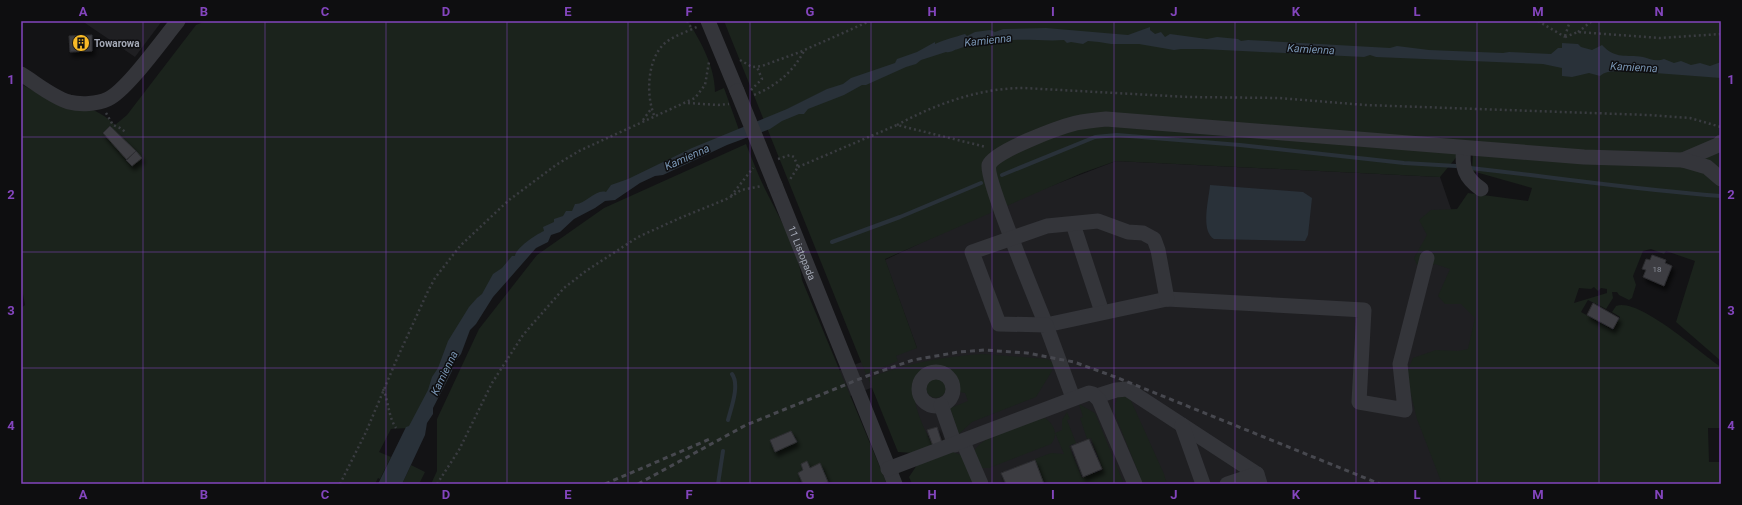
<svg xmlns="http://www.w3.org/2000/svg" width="1742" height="505" font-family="Roboto,sans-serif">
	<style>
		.built { fill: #1f1f22 }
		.green { fill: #1b231c; fill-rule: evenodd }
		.water { fill: #293139 }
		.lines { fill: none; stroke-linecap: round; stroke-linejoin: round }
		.stream { stroke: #293139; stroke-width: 4 }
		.building { fill: #3d3e42; stroke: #2d2d31; filter: url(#shadow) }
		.path { stroke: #3a3c41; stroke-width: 2.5; stroke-dasharray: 2 3; stroke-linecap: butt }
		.minor { stroke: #34353a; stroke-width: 15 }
		.rail { stroke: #47484f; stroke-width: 3; stroke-dasharray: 5 4; stroke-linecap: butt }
		.minor-bridge { stroke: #34353a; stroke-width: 15 }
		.grid { fill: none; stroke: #8345bd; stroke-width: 1; stroke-opacity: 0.55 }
		.labels { text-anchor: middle; stroke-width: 3; stroke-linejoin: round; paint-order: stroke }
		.number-label { font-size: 8px; fill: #8a8e99 }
		.poi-label { font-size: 10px; font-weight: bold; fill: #a4a9b6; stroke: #0e0e10; text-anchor: start }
		.street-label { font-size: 10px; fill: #a4a9b6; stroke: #0e0e10 }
		.water-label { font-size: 11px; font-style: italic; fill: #7995b3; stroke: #0e0e10 }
		.neatline { fill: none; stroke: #8345bd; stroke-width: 1.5 }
		.grid-label { font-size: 13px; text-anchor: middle; font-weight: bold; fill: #8345bd }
	</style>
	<defs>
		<filter id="shadow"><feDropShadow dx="2.5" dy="4.5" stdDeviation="2" flood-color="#0009"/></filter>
	</defs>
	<rect width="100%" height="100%" fill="#131315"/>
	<path class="built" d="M82 21H162L135 57Z
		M1116 161 1440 177 1499 349 1451 484H946L902 376 837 401 573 484 826 375 892 351 917 348 885 260 994 208Z"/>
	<path class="green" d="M206 21H688C701 42 715 67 715 92L724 88 739 130 549 228 461 324 416 422 408 428 391 429 379 452 391 457 380 479 378 478 375 484H21V308L25 305 21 283V84C51 103 90 99 115 125L127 115 196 25Z
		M724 21H1721V361L1676 322 1695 261 1666 251 1664 254 1651 249 1643 251 1633 276 1636 285 1632 298 1629 300 1619 295 1617 292H1612L1613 298 1606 309 1588 300 1581 312 1613 330 1620 317 1612 312 1616 306C1639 297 1701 354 1721 367V428H1708L1709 462H1721V484H1442L1417 419 1406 374 1413 358 1436 350 1458 351 1468 349 1475 318 1461 304H1445L1438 296 1450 269 1435 264 1426 268 1417 265 1414 258 1427 235 1419 220 1431 210 1457 209 1468 193 1528 201 1532 188 1472 171 1473 152 1464 148 1440 177 1116 161 1082 173 885 259 917 348 896 356 898 361 866 374ZM1594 287 1598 291 1601 288 1607 289V293L1574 303 1579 288 1591 289Z
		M746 144C752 158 757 173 764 187 778 216 798 247 802 280L887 484H431L437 471V419L479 329 537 255 604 208Z
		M984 354 1047 359 1054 363 1052 371 1036 397 972 422 959 434 950 408 968 401 965 393 959 392 957 384 949 370C940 367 932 366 925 371 901 387 924 428 933 446L913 453 898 452 868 378C906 364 943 356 984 354Z
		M926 388a10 10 0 1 1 20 0a10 10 0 1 1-20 0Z
		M1128 394 1164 474 1167 484H1143L1114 412V406L1118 397Z
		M1079 404 1095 413 1124 484H1044L1035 459 1051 453 1064 454 1055 433 1062 430V420L1067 412 1070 419 1067 420 1076 443 1069 446 1082 478 1103 470 1091 438 1087 439 1080 418 1083 417Z
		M1045 418C1054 424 1059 435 1051 444L989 468H981L974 452C979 437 1023 425 1038 419Z
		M953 452 966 457 978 484H912L909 477 917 465Z
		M411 465 425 472 419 484H402Z"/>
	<path class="water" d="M1150 27V30L1155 34 1161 32 1165 37 1170 34 1207 39 1217 37 1238 39 1241 41 1248 40 1390 48 1397 46 1429 50 1503 53 1509 52 1551 54 1558 48H1562V43L1578 44 1581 47 1592 50 1602 45C1616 60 1626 54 1643 57 1650 59 1657 62 1664 59L1674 63 1681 61 1691 65 1700 63 1710 66 1721 62V78L1629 71C1620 72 1607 69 1600 76L1589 73 1572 77 1562 76V68L1543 64 1376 57 1370 55 1364 57 1202 49H1181L1174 50 1139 44H1111L1099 42 1088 41 1083 44 1071 42 1067 43 1064 40C1040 42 1014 36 990 44L986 42C976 46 967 45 958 49 953 50 951 53 946 52L921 60 916 64 906 67 866 85H862L844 95 808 109 804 114H799L782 121 770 129 727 145 663 175 655 176 640 183 615 200 605 201 595 208 574 219 560 232 551 235 548 242 536 248 493 297 476 324 470 330 461 354 453 364 452 371 433 408V414L427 423 425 435 402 484H378L406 427 409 426 428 390 432 377 438 368 448 341 469 307 477 298 482 294 493 274 502 268 512 256H515C516 248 535 235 544 231L543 227 554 222V219L563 216 566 211H572L575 204C585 205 595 189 606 192L611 185 628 179 692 148 787 109 827 89 843 84 851 78 895 63 897 59 917 52 935 42V44C946 39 955 37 965 34L967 36 975 32 990 30 995 32 1003 29 1046 28 1128 35Z
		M1210 185 1303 192 1312 198 1308 235 1305 241 1214 239C1200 231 1209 199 1210 185Z"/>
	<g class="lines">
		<path class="stream" d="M1470 168C1554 177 1637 190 1721 196
			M1002 175 1095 137 1117 135 1240 145 1404 163 1456 166
			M832 242 900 217 981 183
			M728 420C731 408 740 385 732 374
			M718 484 723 451"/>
	</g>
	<path class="building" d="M92 35V51L70 52 69 36Z
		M110 126 136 151 127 160 103 133Z
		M136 151 142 158 132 166 126 160Z
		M1652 255 1666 260 1665 263 1672 266 1664 286 1643 277 1646 270 1642 269 1646 259 1650 260Z
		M1593 303 1619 318 1613 329 1587 315Z
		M937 427 942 443 933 446 927 430Z
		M791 431 797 442 775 452 770 440Z
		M1089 439 1102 469 1083 477 1071 446Z
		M1035 460 1044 484H1006L1001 473Z
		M807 461 810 468 820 463 828 482 821 484H803L798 473 803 470 801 464Z"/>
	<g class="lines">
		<path class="path" d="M687 21 692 29
			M1538 21 1565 37
			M1578 32 1592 21
			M1565 36 1570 21
			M1565 37 1578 32 1660 38 1721 34
			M740 60 752 67 762 66 800 52 870 21
			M751 90 762 79 757 67
			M754 95C776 86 793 72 804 51
			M688 103 718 105 729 104
			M106 113 113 125 120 128 127 133
			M654 115C646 95 647 60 664 44 673 36 686 32 697 27
			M643 120 651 109
			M897 125C936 104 979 88 1024 88L1188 97 1279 98 1365 105 1648 115 1690 118 1721 127
			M778 159 790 155 794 157 798 167 789 181
			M798 167 897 125 986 147
			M731 196 753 168
			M383 389C389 402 388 416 396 428
			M340 484 366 432 396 361 428 291 435 278 460 246 509 200 556 165 579 151 695 98 705 85 709 62
			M437 484 459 450 492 383 523 335 564 288 586 271 638 237 680 218 729 198 741 190 762 186"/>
		<g class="minor">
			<path d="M708 21 737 91"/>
			<path d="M21 74C36 83 52 97 69 102 81 105 97 104 108 99 127 90 163 39 178 21"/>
			<path d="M1464 148C1461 167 1465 178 1481 189"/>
			<path d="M1683 160 1718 145 1721 142"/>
			<path id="s1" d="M775 185 895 484"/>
			<path d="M1073 224 1102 312"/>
			<path d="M1427 258 1400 364 1405 410 1359 402 1364 310 1167 299 1046 325C1037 302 985 178 989 165 994 151 1060 127 1076 123 1086 121 1096 120 1106 119L1584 157 1683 160 1707 167 1721 179"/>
			<circle cx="936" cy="389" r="17"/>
			<path d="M1097 396 1116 390 1127 389 1257 474 1260 484"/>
			<path d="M1073 398 1046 325 999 324 972 252 1047 226 1098 221 1128 232 1143 233 1154 239 1158 250 1167 299"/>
			<path d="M941 405 955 445"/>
			<path d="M1182 425 1203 484"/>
			<path d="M963 442 981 484"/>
			<path d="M888 469 1089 393 1093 394 1099 400 1135 484"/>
			<path d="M1227 484 1257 474"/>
		</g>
		<path class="rail" d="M605 484 710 439
			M638 484 746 425 867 376 913 360 959 352 984 350 1027 353 1074 362 1118 378 1380 484"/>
		<path class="minor-bridge" d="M737 91 775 185"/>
	</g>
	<path class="grid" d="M143 21V484M265 21V484M386 21V484M507 21V484M628 21V484M750 21V484M871 21V484M992 21V484M1114 21V484M1235 21V484M1356 21V484M1477 21V484M1599 21V484M21 137H1721M21 252H1721M21 368H1721"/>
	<defs>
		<g id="building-disc" transform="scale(0.9)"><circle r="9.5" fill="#f9bb27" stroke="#0e0e10"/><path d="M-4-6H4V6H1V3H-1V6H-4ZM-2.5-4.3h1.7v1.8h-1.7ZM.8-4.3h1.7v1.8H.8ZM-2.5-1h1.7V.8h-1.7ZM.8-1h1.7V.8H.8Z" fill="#111"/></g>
	</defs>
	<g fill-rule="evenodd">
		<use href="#building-disc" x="81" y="43"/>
	</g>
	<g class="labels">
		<g class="number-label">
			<text x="1657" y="272">18</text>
		</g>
		<g class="poi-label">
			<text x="94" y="47">Towarowa</text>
		</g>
		<g class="street-label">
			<text dy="4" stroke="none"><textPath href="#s1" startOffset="73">11 Listopada</textPath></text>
		</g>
		<g class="water-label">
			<text transform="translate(988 40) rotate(-6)" y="4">Kamienna</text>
			<text transform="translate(1311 49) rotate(3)" y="4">Kamienna</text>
			<text transform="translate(1634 67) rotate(3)" y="4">Kamienna</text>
			<text transform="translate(687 157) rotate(-24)" y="4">Kamienna</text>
			<text transform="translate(444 373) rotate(-64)" y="4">Kamienna</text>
		</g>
	</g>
	<rect width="1742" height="505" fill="none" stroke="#0e0e10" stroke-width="44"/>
	<rect x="22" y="22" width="1698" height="461" class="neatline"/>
	<g class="grid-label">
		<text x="83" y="16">A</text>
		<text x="204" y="16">B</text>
		<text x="325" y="16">C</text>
		<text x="446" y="16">D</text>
		<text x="568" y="16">E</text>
		<text x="689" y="16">F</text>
		<text x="810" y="16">G</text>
		<text x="932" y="16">H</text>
		<text x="1053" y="16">I</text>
		<text x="1174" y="16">J</text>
		<text x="1296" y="16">K</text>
		<text x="1417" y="16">L</text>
		<text x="1538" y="16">M</text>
		<text x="1659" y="16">N</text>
		<text x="11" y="84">1</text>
		<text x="1731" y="84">1</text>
		<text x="11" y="199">2</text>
		<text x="1731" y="199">2</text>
		<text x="11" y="315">3</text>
		<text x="1731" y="315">3</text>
		<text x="11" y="430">4</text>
		<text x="1731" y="430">4</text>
		<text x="83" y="499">A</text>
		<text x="204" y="499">B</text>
		<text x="325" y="499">C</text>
		<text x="446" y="499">D</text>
		<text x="568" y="499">E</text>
		<text x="689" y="499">F</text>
		<text x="810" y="499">G</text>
		<text x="932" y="499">H</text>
		<text x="1053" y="499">I</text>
		<text x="1174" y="499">J</text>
		<text x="1296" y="499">K</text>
		<text x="1417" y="499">L</text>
		<text x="1538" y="499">M</text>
		<text x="1659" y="499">N</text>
	</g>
</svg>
